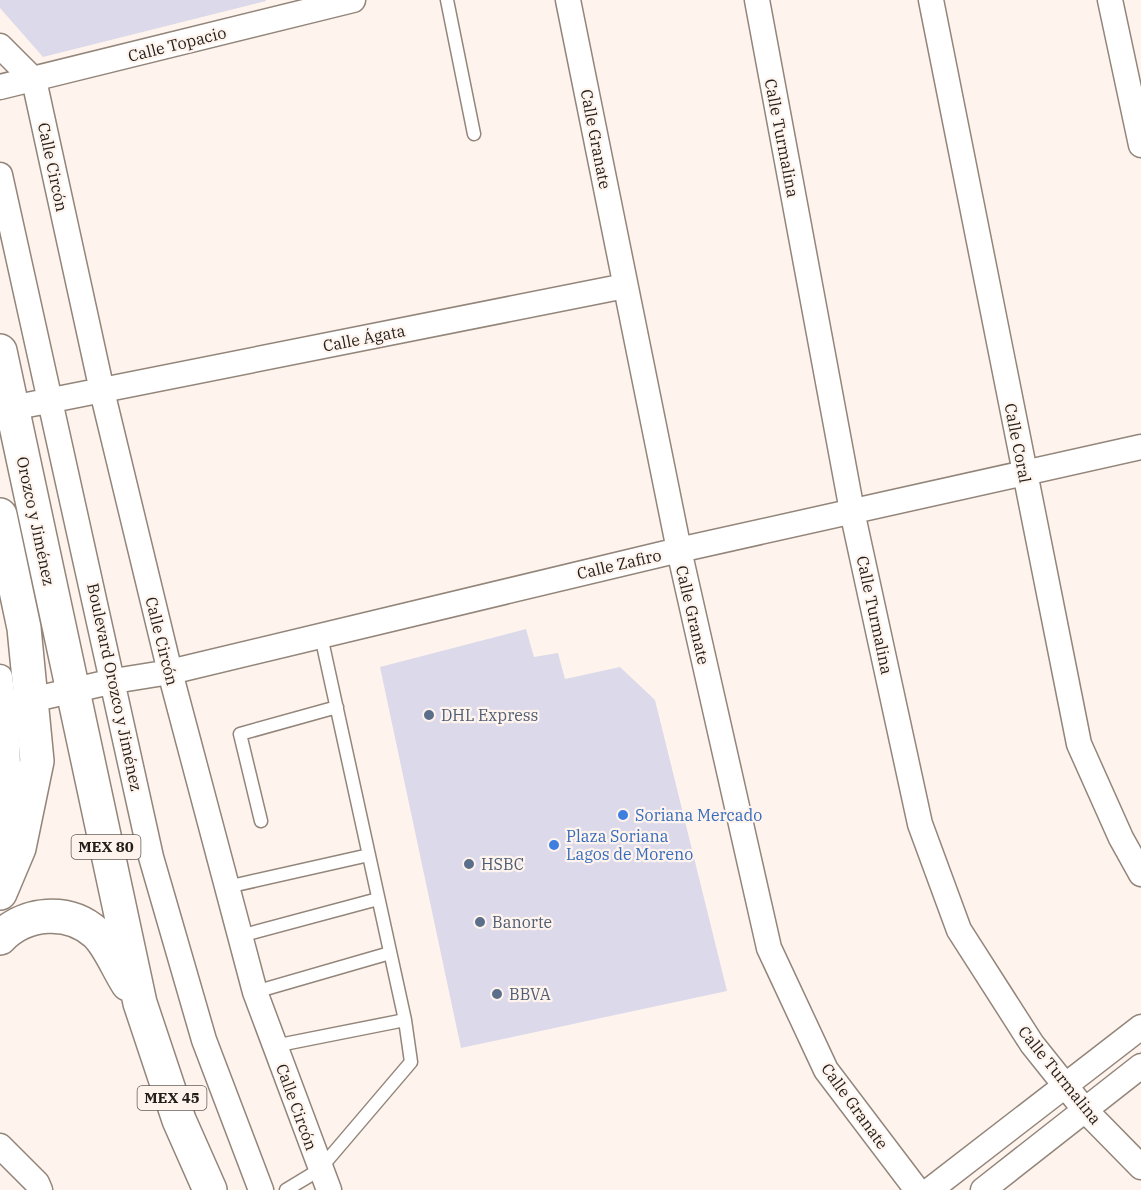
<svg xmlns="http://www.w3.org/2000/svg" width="1141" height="1190" font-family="'IBM Plex Serif',serif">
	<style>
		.building { fill: #dcd9ea }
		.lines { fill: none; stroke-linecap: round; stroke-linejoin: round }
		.lane-casing { stroke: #93857a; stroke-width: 15 }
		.street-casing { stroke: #93857a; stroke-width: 27 }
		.highway-casing { stroke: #93857a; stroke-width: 36 }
		.lane { stroke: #fff; stroke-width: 12 }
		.street { stroke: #fff; stroke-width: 24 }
		.highway { stroke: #fff; stroke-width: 33 }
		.service-dot { fill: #5c6f8a; stroke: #fef4ed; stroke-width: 2 }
		.shop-dot { fill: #3f7fe0; stroke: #fef4ed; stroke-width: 2 }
		.labels { text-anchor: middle; stroke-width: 4.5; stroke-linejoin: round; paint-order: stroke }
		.shield { fill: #fef4ed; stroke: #645e58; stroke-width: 1.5 }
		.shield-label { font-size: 15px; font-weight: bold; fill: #221d18 }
		.street-label { font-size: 16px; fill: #221d18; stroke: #fef4ed }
		.service-label { font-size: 16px; fill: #4e5e75; stroke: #fef4ed; text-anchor: start }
		.shop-label { font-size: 16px; fill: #366cbe; stroke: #fef4ed; text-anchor: start }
	</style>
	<rect width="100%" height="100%" fill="#fef4ed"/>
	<path class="building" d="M0 0H266V1L43 57 0 8Z
		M526 629 534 657 558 653 565 679 620 667 655 700 727 991 461 1048 380 667Z"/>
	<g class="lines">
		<g class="lane-casing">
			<path id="lane" d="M447 0 474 134
				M261 821 240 734 337 707
				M227 887 369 855
				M240 936 378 899
				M255 992 390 953
				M274 1046 405 1020
				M286 1190 319 1170 411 1062 405 1020 321 636"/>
		</g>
		<g class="street-casing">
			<path id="street" d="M568 0 679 550 769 948 826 1070 917 1190
				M757 0 852 511 920 824 959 930 1032 1044 1084 1109 1141 1167
				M931 0 1079 744 1121 838 1141 874
				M1110 0 1141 145
				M0 46 34 80 102 391 170 672 255 992 329 1190
				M0 87 353 0
				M0 175 151 857 204 1040 261 1190
				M12 408 625 286
				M0 677C9 736 11 792 5 851
				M0 707 114 681 170 672 679 550 1141 447
				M0 1146 37 1183 40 1190
				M930 1190 1141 1027
				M983 1190 1141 1066"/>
		</g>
		<g class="highway-casing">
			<path id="highway" d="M0 351 140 1003 179 1120 210 1190
				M0 515 24 628 37 761 19 848 0 893
				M0 938C25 912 68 908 96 933 109 945 118 969 128 984"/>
		</g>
		<use href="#lane" class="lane"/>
		<use href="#street" class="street"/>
		<use href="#highway" class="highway"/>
	</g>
	<g class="service-dot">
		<circle cx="429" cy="715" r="6"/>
		<circle cx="469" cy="864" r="6"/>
		<circle cx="480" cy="922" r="6"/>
		<circle cx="497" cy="994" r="6"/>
	</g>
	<g class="shop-dot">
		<circle cx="623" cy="815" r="6"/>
		<circle cx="554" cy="845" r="6"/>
	</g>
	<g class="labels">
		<g class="shield">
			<rect x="71.5" y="835" width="69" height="24" rx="4.5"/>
			<rect x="137.5" y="1086" width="69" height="24" rx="4.5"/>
		</g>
		<g class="shield-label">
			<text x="106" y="852">MEX 80</text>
			<text x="172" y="1103">MEX 45</text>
		</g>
		<g class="street-label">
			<text transform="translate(177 44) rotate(-14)" y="6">Calle Topacio</text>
			<text transform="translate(782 138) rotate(79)" y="6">Calle Turmalina</text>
			<text transform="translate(596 139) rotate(79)" y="6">Calle Granate</text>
			<text transform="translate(53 167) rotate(78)" y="6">Calle Circón</text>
			<text transform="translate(364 338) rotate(-11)" y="6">Calle Ágata</text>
			<text transform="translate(1018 443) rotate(79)" y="6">Calle Coral</text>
			<text transform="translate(36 521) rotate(78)" y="6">Orozco y Jiménez</text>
			<text transform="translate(619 564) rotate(-13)" y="6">Calle Zafiro</text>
			<text transform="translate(693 615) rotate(77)" y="6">Calle Granate</text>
			<text transform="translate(875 615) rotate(78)" y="6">Calle Turmalina</text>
			<text transform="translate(162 641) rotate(76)" y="6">Calle Circón</text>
			<text transform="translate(115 687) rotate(78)" y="6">Boulevard Orozco y Jiménez</text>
			<text transform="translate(1060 1075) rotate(51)" y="6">Calle Turmalina</text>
			<text transform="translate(855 1106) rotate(54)" y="6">Calle Granate</text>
			<text transform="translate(297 1107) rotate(70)" y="6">Calle Circón</text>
		</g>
		<g class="service-label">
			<text x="441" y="721">DHL Express</text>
			<text x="481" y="870">HSBC</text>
			<text x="492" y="928">Banorte</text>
			<text x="509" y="1000">BBVA</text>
		</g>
		<g class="shop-label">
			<text x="635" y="821">Soriana Mercado</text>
			<text x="566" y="842">Plaza Soriana<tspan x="566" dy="18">Lagos de Moreno</tspan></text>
		</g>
	</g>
</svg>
